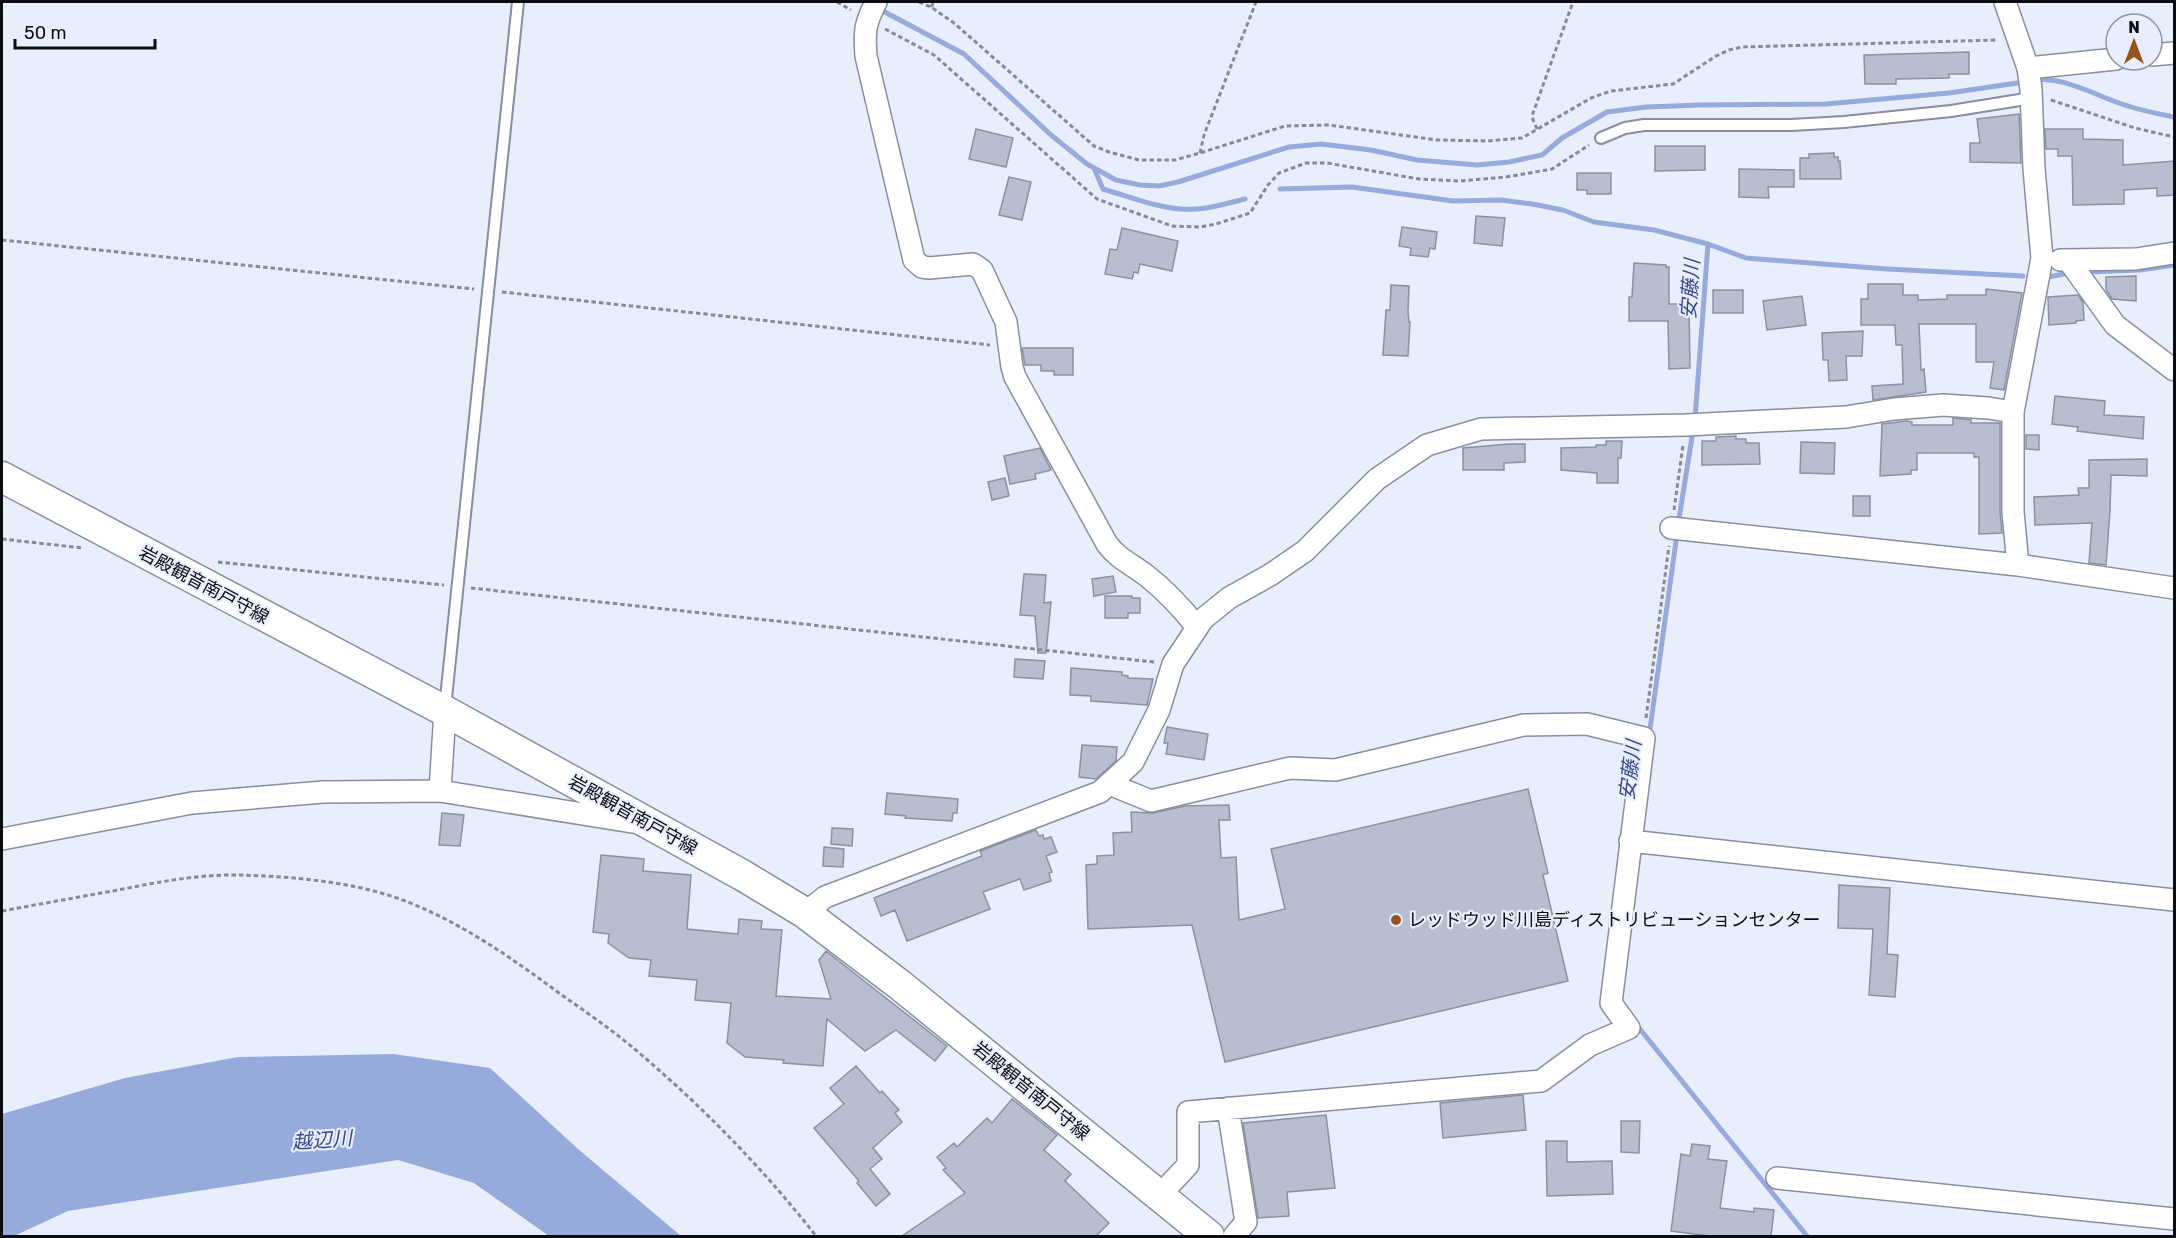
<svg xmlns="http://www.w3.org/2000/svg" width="2176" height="1238" font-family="Rubik,'Noto Sans JP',sans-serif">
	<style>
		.water { fill: #96aadc }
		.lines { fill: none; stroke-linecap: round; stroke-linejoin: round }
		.stream { stroke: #96aadc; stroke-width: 5 }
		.building { fill: #b7becf; stroke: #8b91a1; stroke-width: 1.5 }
		.lane-casing { stroke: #888e9e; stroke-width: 14 }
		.street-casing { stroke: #888e9e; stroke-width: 24 }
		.secondary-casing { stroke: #888e9e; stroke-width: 33 }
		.path { stroke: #868a95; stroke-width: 3; stroke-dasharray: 4.5 3; stroke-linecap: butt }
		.lane { stroke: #fff; stroke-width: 10 }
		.street { stroke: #fff; stroke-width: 21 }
		.secondary { stroke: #fff; stroke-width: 30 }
		.poi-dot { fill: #94551c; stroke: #e8eefc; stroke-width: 2 }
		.labels { text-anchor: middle; stroke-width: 4.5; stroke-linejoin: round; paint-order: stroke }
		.street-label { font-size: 18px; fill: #0a0c12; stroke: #e8eefc }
		.poi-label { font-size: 18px; fill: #0a0c12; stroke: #e8eefc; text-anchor: start }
		.water-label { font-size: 20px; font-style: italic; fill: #354988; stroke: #e8eefc }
	</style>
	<rect width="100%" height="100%" fill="#e8eefc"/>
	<path class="water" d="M394 1054 490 1068 578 1149 681 1236H549L474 1183 398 1160 68 1211 14 1236H2V1114L125 1078 238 1057Z"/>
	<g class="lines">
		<path class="stream" d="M879 9 964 54 1051 135 1087 164 1116 180 1140 185 1159 186 1178 182 1289 147 1321 144 1371 150 1417 160 1477 165 1509 162 1542 155 1562 138 1607 112 1646 107 1701 105 1826 104 1949 93 2024 82
			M2033 80C2066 76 2097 97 2128 106 2143 111 2159 114 2174 117
			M1094 168 1103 189C1128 196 1154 207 1181 209 1203 211 1224 204 1245 199
			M1280 189 1352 187 1453 201 1501 200 1532 204 1563 210 1594 222 1654 230 1708 244 1746 258 1887 269 2023 276
			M2090 272 2140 270 2174 265
			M2048 277 2064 274
			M1695 419 1708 244
			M1678 525 1693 431
			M1649 736 1677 534
			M1635 1023 1807 1236"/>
	</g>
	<path class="building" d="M1969 52V74H1949V78L1896 79V84H1865L1864 55Z
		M2019 114 2021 163 1970 162V143H1980L1977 119Z
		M976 129 1013 138 1006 167 969 159Z
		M2045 129H2083V139L2123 140V165L2175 161V195L2157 196V188L2124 190V204L2073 205 2072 156H2058V149H2046Z
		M1655 146H1705V170L1655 171Z
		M1834 153V157H1838V161H1840L1841 179H1800V158H1809V154Z
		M1739 169 1794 170V187H1768L1769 198 1739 197Z
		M1577 173H1611V194H1587V190H1577Z
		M1009 177 1031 182 1022 220 999 215Z
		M1476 216 1505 218 1502 246 1474 243Z
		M1402 227 1437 232 1435 249 1430 248 1428 257 1410 255 1411 248 1399 246Z
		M1122 228 1178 241 1172 271 1140 264 1138 273 1134 272 1132 279 1105 274 1110 249 1117 250Z
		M1634 263 1666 265V267H1669V304H1689L1690 368 1669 369 1668 321H1629V297H1632Z
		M2136 276V301L2112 299 2106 290V277Z
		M1868 284H1903V295H1918V300L1947 299V295H1986V289L2022 293 2004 390 1990 388 1994 362H1976V324H1919L1921 370 1924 369 1926 392 1873 400 1872 386 1903 384 1902 345H1896L1895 325H1861V299H1868Z
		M1391 285 1409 286 1408 312 1409 322H1410L1408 356 1383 355 1386 310H1390Z
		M1713 290H1743V313H1713Z
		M2078 295 2083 302 2084 320 2076 321V323L2049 325 2048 297Z
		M1802 296 1806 325 1767 330 1763 301Z
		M1863 331 1862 356H1846L1847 380 1829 381 1828 360H1823L1822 333Z
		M1022 348H1073V375H1054V371H1041V365H1025Z
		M2055 396 2105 401 2104 415 2144 417 2143 439 2077 431 2078 427 2052 424Z
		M1953 418 1971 420V423H2000V512L2002 533 1979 534V457H1974V453H1917V470H1911V474L1880 476 1882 424 1907 421 1912 422V425H1953Z
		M2026 435H2039V450L2026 449Z
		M1736 436V439H1746V443H1759L1760 464 1702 465V441H1716V437Z
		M1606 441H1622L1621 458H1618V483H1597V473L1561 470V448L1596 447V445H1606Z
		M1801 442 1835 443 1834 474 1800 473Z
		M1509 444H1525V462L1504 463V470H1463V448Z
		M1040 448 1051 470 1035 474 1036 479 1010 484 1004 456Z
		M2147 459V476L2111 475 2110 511 2106 565 2089 563 2092 523 2035 525 2034 497 2079 495 2078 488H2089V460Z
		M1005 478 1009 496 992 500 988 482Z
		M1853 496H1870V516H1853Z
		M1024 574 1046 575 1044 603 1051 602 1046 653H1038L1035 616 1020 615Z
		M1113 576 1116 592 1094 596 1092 579Z
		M1105 596H1132V598H1140V613H1128V618H1105Z
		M1015 659 1045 661 1043 679 1014 677Z
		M1071 668 1122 672V675L1128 676V678L1153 679 1147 705 1091 701V696L1070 695Z
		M1167 727 1208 734 1204 760 1166 754 1168 743H1164Z
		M1082 745 1117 747 1116 761 1096 779 1079 777Z
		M1528 789 1548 873 1543 875 1568 981 1225 1062 1192 925 1088 929 1086 865 1097 864V856L1114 855 1113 833 1132 832 1131 812 1153 813 1185 806 1229 805 1230 820H1219L1221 858 1236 857 1239 920 1285 909 1271 849Z
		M887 793 958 799 957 813H953L952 821 905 818 906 816 885 814Z
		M442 813 464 815 460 846 439 845Z
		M832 828 853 829 852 846 831 844Z
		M1036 830 1039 836 1043 835 1044 839 1051 837 1057 852 1046 856 1052 872 1049 873 1051 881 1024 890 1020 879 983 892 990 909 907 941 895 910 881 916 874 898 982 856 980 851Z
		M824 847 844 849 843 867 823 866Z
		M601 855 644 859 643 871 691 875 687 929 738 934 739 919 762 921 761 929 782 930 776 996 831 999 819 960 826 951 947 1046 935 1061 896 1030 865 1051 827 1019 823 1066 783 1063 784 1060 745 1057 727 1043 731 1003 695 1000 697 980 649 976 651 960 629 958 608 943 609 934 593 932Z
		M1839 885 1890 888 1887 954 1898 955 1895 997 1869 995 1873 929 1838 928Z
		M856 1066 880 1093 882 1091 899 1110 895 1113 902 1122 873 1148 882 1159 870 1169 890 1194 876 1206 857 1183 859 1181 814 1128 844 1104 830 1088Z
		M1523 1095 1526 1130 1443 1138 1440 1103Z
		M1012 1099 1057 1135 1044 1150 1071 1174 1065 1181 1109 1223 1096 1236H902L965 1193 943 1170 946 1168 937 1157 954 1143 957 1147 987 1118 992 1123Z
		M1326 1115 1335 1188 1287 1192 1289 1216 1258 1218 1243 1123Z
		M1621 1121H1640L1639 1153 1621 1152Z
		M1546 1141H1567V1162L1612 1161 1613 1194 1547 1196Z
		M1692 1144 1710 1146 1708 1159 1727 1161 1720 1208 1754 1212V1208L1774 1210 1771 1236H1710L1671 1231 1681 1154 1690 1156Z"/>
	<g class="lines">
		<g class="lane-casing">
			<path id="lane" d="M1601 138 1625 128 1644 125H1791L1844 122 1951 111 2032 98
				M445 708 518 2"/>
		</g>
		<g class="street-casing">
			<path id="street" d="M876 2C865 24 864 31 866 56L914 260 922 267 929 268 973 264 982 270 1006 322 1012 367 1015 377 1107 544C1119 560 1132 564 1147 576 1166 591 1181 607 1196 626
				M2005 2 2028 68 2031 89 2034 169 2042 258 2013 412V512L2018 565
				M2152 55 2174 53
				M2028 68 2116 59
				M2060 260 2136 259 2174 253
				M2069 261 2115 325 2174 370
				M1671 528 2018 565 2174 588
				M1109 784 1151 801 1290 768 1335 770 1524 725 1587 724 1644 738 1611 1003 1629 1028 1590 1045 1541 1081 1188 1112V1165L1159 1196
				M440 791 632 822
				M2 839 192 803 323 792 440 791 445 711
				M1630 841 2174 900
				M805 913 825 897 1100 792 1133 762 1159 710 1173 664 1203 619 1229 598 1270 575 1305 551 1377 479 1427 445 1481 429 1686 425 1846 417 1894 409 1943 405 1988 408 2013 412
				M1228 1108 1246 1222 1234 1236
				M1777 1178 2174 1219"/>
		</g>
		<g class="secondary-casing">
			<path id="secondary" d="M2 477 445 711 742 875 805 913 900 985 1209 1236"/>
		</g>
		<path class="path" d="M837 2 851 10
			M919 2 931 7 954 23 1094 146 1109 152 1139 160H1175L1200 153 1285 126 1329 125 1437 140 1487 141 1522 138 1591 98 1611 91 1673 84 1716 56 1729 50 1742 47 1997 40
			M931 7 934 2
			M885 29 934 55 1097 199 1172 226 1200 227 1216 224 1250 213 1268 185 1279 173 1306 163H1327L1419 179 1460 181 1506 177 1552 169 1589 145
			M2051 100 2135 128 2174 137
			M1537 129 1533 120V113L1573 2
			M1200 153 1204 135 1256 2
			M2 240 474 289
			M502 292 990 345
			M1674 510 1683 445
			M2 539 83 548
			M218 562 444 585
			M471 588 1154 662
			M1646 718 1669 546
			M2 911C40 904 79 897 118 890 158 882 200 874 241 875 297 877 360 882 413 904 466 926 513 959 559 993 583 1010 608 1027 631 1046 699 1103 762 1167 816 1236"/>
		<use href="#lane" class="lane"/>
		<use href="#street" class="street"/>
		<use href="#secondary" class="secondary"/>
	</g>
	<circle class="poi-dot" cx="1396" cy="920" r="6"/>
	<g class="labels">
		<g class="street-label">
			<text transform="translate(204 585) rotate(28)" y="6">岩殿観音南戸守線</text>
			<text transform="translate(633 815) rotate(29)" y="6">岩殿観音南戸守線</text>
			<text transform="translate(1031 1091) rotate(39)" y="6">岩殿観音南戸守線</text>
		</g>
		<g class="poi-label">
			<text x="1408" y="926">レッドウッド川島ディストリビューションセンター</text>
		</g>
		<g class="water-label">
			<text transform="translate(1690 289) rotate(-86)" y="7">安藤川</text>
			<text transform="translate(1630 770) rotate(-83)" y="7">安藤川</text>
			<text transform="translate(322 1140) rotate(-4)" y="7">越辺川</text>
		</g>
	</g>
	<rect width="2176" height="1238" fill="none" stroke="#0a0c12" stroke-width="6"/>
	<g transform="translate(2134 42)"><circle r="28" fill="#e8eefc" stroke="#8f949e" stroke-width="1.5"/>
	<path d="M0-4.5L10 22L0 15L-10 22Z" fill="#94551c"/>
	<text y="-9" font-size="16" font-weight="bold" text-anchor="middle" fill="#0a0c12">N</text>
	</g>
	<path d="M15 39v9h140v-9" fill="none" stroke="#0a0c12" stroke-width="3"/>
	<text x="24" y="39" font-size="18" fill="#0a0c12" stroke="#e8eefc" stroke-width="4.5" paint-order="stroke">50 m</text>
</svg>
